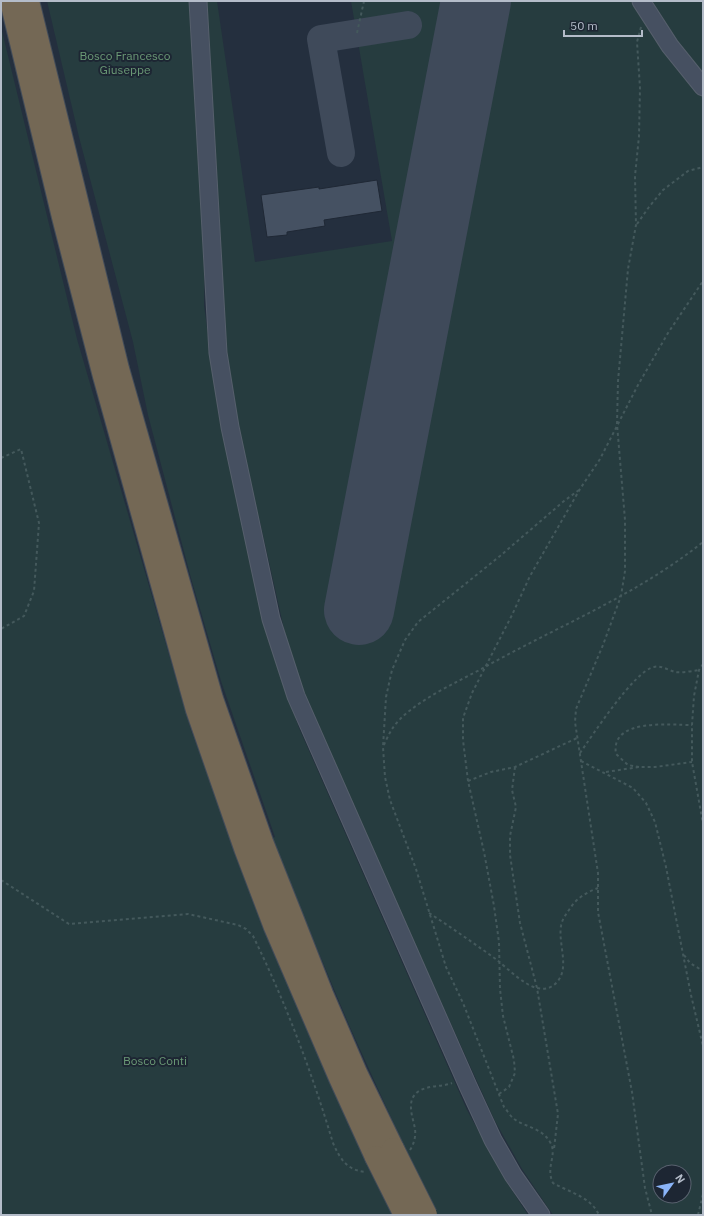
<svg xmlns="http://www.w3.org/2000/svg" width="704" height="1216" font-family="'IBM Plex Sans',sans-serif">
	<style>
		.green { fill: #263c3f; fill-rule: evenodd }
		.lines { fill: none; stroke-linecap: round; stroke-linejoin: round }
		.taxiway { stroke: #3f4a5a; stroke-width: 28 }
		.runway { stroke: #3f4a5a; stroke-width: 70 }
		.building { fill: #455162; stroke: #1f2835 }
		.secondary-casing { stroke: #565f6c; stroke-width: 19 }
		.highway-casing { stroke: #434c59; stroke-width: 24 }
		.path { stroke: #44595c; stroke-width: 2; stroke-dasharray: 3 3; stroke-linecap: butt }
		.secondary { stroke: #465061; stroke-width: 17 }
		.highway { stroke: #746855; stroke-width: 22 }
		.highway-bridge-casing { stroke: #434c59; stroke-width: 24; stroke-linecap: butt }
		.highway-bridge { stroke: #746855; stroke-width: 22 }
		.labels { text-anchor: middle; stroke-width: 4; stroke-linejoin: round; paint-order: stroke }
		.park-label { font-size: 12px; fill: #6b9a76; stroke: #1d2633 }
	</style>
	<rect width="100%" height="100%" fill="#242f3e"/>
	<path class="green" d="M47 1H190L205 252 204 305 218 411 264 624 299 728 467 1110 504 1178 528 1215H1V27L77 339 191 730 236 851 275 837 221 681 191 578 148 415 133 342 79 137ZM303 915 349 1025 403 1144 266 930Z
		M206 1H217L255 262 392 241 351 1H633L654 39 695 90 703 98V1215H553L522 1169 495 1121 308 708 291 660 260 522 244 459 226 346ZM660 1172H684V1196H660Z
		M648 1H703V76L694 67Z"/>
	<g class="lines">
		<path class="taxiway" d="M341 153 321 39 408 25"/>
		<path class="runway" d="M359 610 476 1"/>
	</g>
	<path class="building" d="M377 180 382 211 324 220 325 226 287 232V235L267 237 261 195 319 187V189Z"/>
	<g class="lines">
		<g class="secondary-casing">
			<path id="secondary" d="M198 1 218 353 230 427 271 619 296 696 468 1086 493 1140 513 1175 541 1215
				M641 1 670 46 703 87"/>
		</g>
		<g class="highway-casing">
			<path id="highway" d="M11 1 63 217 104 376 197 710 245 848 275 927 340 1078 376 1157
				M28 1 118 369 212 699 262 842 293 920 322 994 356 1073 393 1149"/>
		</g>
		<path class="path" d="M641 27 637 42 640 88 639 136 635 176 636 225 628 269 618 381 617 424 625 520V571L621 596 603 645 576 709 575 722 598 873V912L632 1092 645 1188 652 1215
			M357 33 364 1
			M637 224 649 207 663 190 688 171 703 167
			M1 458 21 449 39 523 34 591 24 616 1 629
			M579 490 564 501 500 556 418 622 405 640 392 670 386 697 383 747 385 777 390 800 416 869 446 967 463 1003 504 1107C507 1110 510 1116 514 1119 525 1127 542 1128 550 1142 558 1155 545 1167 553 1183 569 1192 591 1197 599 1215
			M703 664 699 670 694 696 692 725V762L703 824
			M384 745C386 740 389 734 392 729 409 703 458 682 485 667 558 626 637 595 703 542
			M580 753C592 736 635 670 654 667 661 665 668 670 675 672 682 673 692 671 699 670
			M581 761 633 788 646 803 655 822 666 867 691 995 703 1046
			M515 767 512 790 516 807 510 836V855L520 923 537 988 558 1114 554 1149
			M639 767 628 765 616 754C610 718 669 725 692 725
			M606 772 639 767H655L692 762
			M468 781 491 772 515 767 577 738
			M1 880 69 924 188 914 238 925 246 929 253 936C286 1003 312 1073 333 1143 340 1159 347 1170 365 1172
			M429 913C452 928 475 944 497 960 508 969 524 985 537 988 545 990 552 988 557 982 570 968 558 944 561 926 562 919 567 913 571 907 577 898 587 892 598 888
			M684 955 690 963 703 971
			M499 1094 509 1087 515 1073 514 1060 503 1016 500 989 499 942 494 906 484 852 468 781 463 740V718L472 693 512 615 530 576 580 489 600 459 638 385 668 333 703 281
			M410 1150C414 1144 416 1136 415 1129 413 1117 405 1100 419 1091 429 1085 442 1087 452 1083
			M698 1215 703 1194"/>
		<use href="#secondary" class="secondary"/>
		<use href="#highway" class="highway"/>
		<g class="highway-bridge-casing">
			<path id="highway-bridge" d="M393 1149 426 1215
				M376 1157 405 1215"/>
		</g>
		<use href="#highway-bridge" class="highway-bridge"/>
	</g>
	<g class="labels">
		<g class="park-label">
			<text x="125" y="60">Bosco Francesco<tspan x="125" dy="14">Giuseppe</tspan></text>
			<text x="155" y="1065">Bosco Conti</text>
		</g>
	</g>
	<rect width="704" height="1216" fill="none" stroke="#b4bcc9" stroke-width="4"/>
	<g transform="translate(672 1184) rotate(57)"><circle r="19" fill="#1d2633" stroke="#59626f"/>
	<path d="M0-3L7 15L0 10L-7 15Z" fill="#8ab4f8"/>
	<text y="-6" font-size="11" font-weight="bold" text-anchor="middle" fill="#b4bcc9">N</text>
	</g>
	<path d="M564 30v6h78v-6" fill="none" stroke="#b4bcc9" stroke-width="2"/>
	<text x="570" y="30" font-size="12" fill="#b4bcc9" stroke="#1d2633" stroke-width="3" paint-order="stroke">50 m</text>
</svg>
